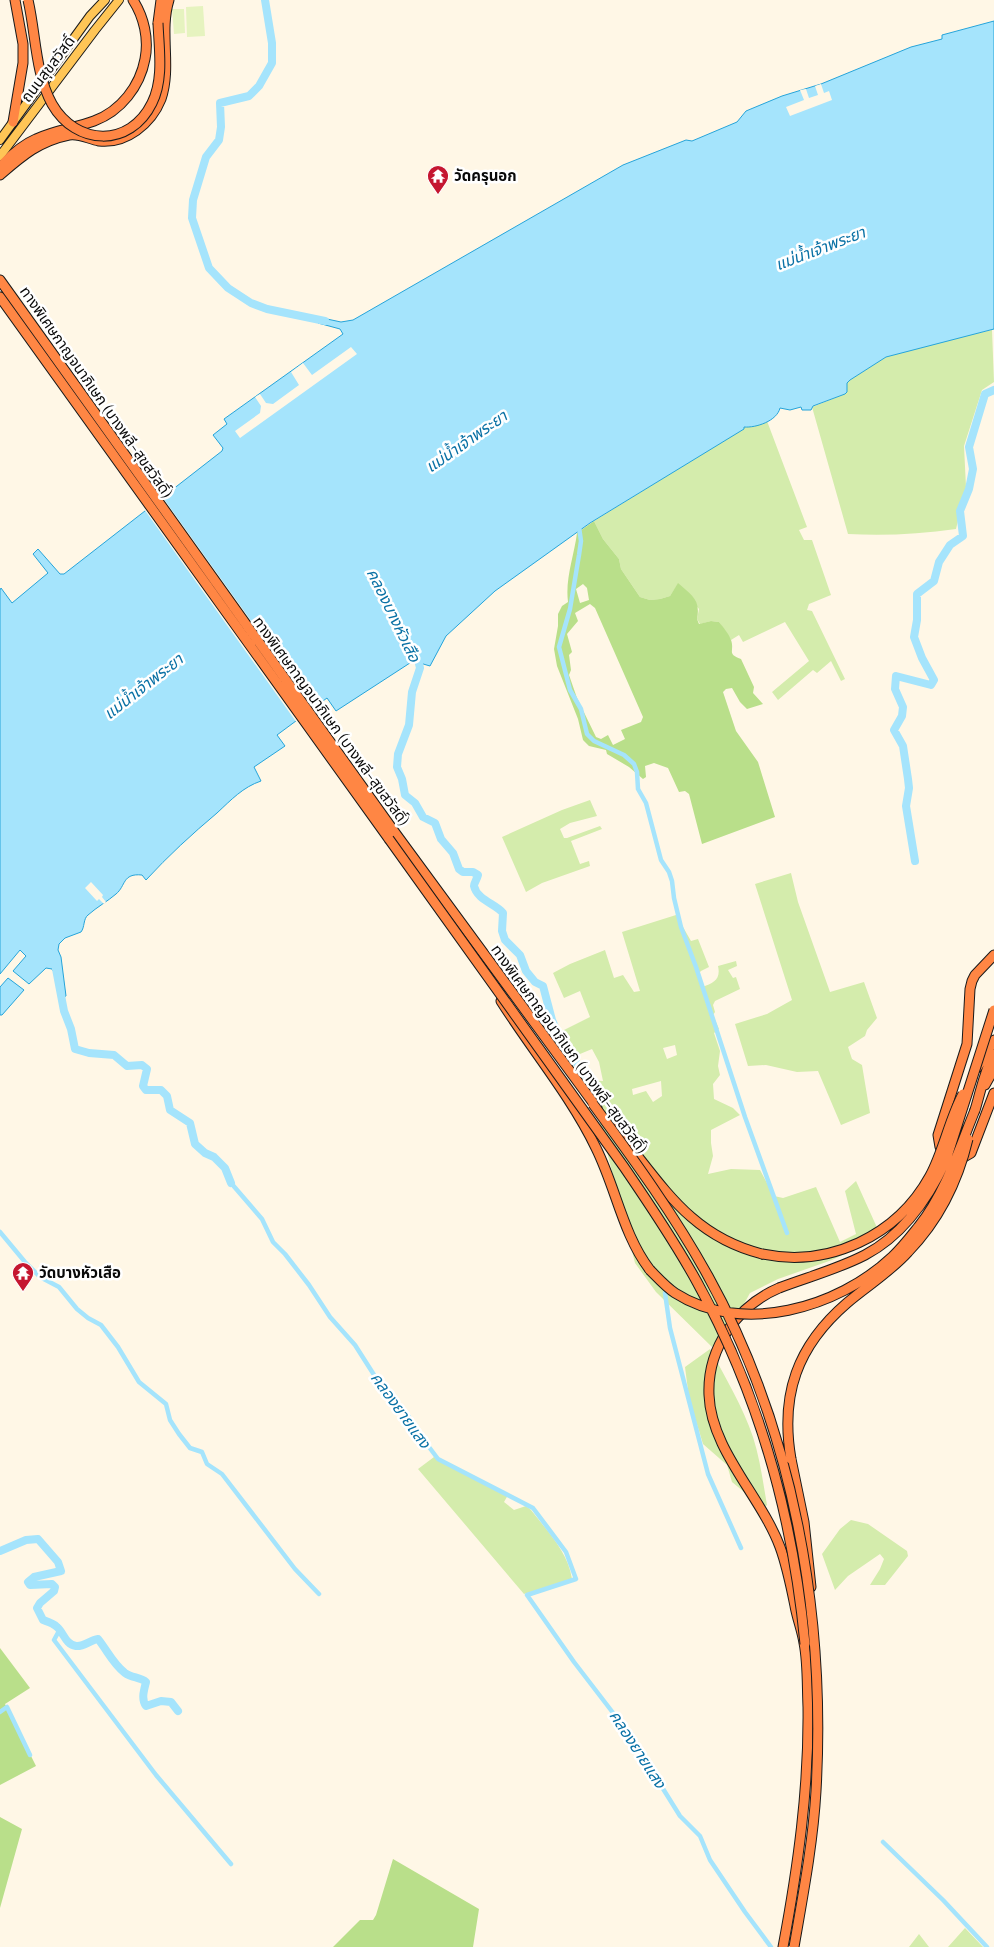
<svg xmlns="http://www.w3.org/2000/svg" width="994" height="1947" font-family="'Playfair Display','Noto Sans Thai',serif">
	<style>
		.green { fill: #d4ecac; fill-rule: evenodd }
		.forest { fill: #b9df8a; fill-rule: evenodd }
		.pitch { fill: #e6f3bf }
		.water { fill: #a5e4fc; stroke: #25a4da }
		.pier { fill: #fff7e6 }
		.lines { fill: none; stroke-linecap: round; stroke-linejoin: round }
		.canal { stroke: #a5e4fc; stroke-width: 4.5 }
		.river { stroke: #a5e4fc; stroke-width: 8 }
		.primary-casing { stroke: #1a1a1a; stroke-width: 10 }
		.highway-casing { stroke: #1a1a1a; stroke-width: 11 }
		.primary { stroke: #ffc556; stroke-width: 8 }
		.highway { stroke: #ff8644; stroke-width: 9 }
		.highway-bridge-casing { stroke: #1a1a1a; stroke-width: 11; stroke-linecap: butt }
		.highway-bridge { stroke: #ff8644; stroke-width: 9 }
		.labels { text-anchor: middle; stroke-width: 5; stroke-linejoin: round; paint-order: stroke }
		.street-label { font-size: 15px; fill: #090909; stroke: #fff }
		.poi-label { font-size: 15px; font-weight: bold; fill: #090909; stroke: #fff; text-anchor: start }
		.water-label { font-size: 16px; font-style: italic; fill: #0971a5; stroke: #fff }
	</style>
	<rect width="100%" height="100%" fill="#fff7e6"/>
	<path class="green" d="M992 330 994 382 982 390 964 446 966 487 956 529C920 534 885 536 848 534L812 407 845 394 847 383 850 380 886 357 949 339Z
		M767 421 807 527 799 530 804 540H812L831 595 809 604 807 610 812 611 845 679 841 681 831 661 817 673 813 670 778 700 772 692 809 661 785 622 743 642 739 635 731 640 719 622 711 621 700 624 697 619 699 609 678 584 670 596 660 599 650 600 640 597 621 569 619 559 603 539 594 521 743 429V427Z
		M590 800 597 816 570 823 560 829 564 838H567L600 826 602 829 571 841 580 864 589 861 590 866 542 883 526 892 502 837 562 810Z
		M791 873 798 902 830 992 864 982 877 1018 867 1030 865 1036 848 1047 852 1059 862 1065 870 1113 841 1125 818 1071 797 1072 766 1065 748 1066 735 1024 767 1014 792 1000 755 884Z
		M676 915 691 941 698 939 709 967 701 971 697 975 702 987C714 983 721 979 718 966L736 961 737 966 728 970 733 978 736 977 740 989 715 1001 713 1005 715 1012 713 1015 719 1029 714 1033 720 1051 718 1066 720 1075 713 1084 714 1099 733 1108 740 1115 711 1130V1143L713 1156 708 1174 731 1169 760 1170 774 1196 783 1198 816 1187 840 1242 856 1234 845 1191 856 1181 879 1232 851 1251 832 1260 778 1279 750 1293 739 1313 712 1347 656 1292 635 1263 589 1080 603 1081 599 1062 592 1049 568 1059 552 1036 590 1017 580 991 564 998 553 973 570 964 605 950 614 978 623 975 634 992 640 991 622 932ZM675 1045 677 1055 667 1059 663 1048ZM661 1081 662 1096 653 1102 646 1091 633 1095 632 1089Z
		M710 1349C725 1377 743 1407 753 1437 760 1459 763 1482 767 1505L759 1513 749 1496 732 1482 727 1465 703 1444 689 1398 685 1367Z
		M434 1457 508 1495 504 1502 514 1510 526 1506 531 1510C548 1532 568 1552 572 1579L524 1594 418 1469Z
		M851 1520 868 1524 907 1551 908 1556 885 1585H870L880 1569 884 1559 880 1554 848 1576 835 1590 822 1554 840 1529Z
		M965 1928 983 1947H948Z
		M919 1934 929 1947H909Z"/>
	<path class="forest" d="M594 521 603 539 619 559 621 569 640 597 650 600 660 599 670 596 678 583C691 595 701 599 697 619L699 624 711 621 719 622C723 627 729 634 731 640 735 651 726 654 741 659L754 687 753 693 763 704 747 709 740 702 732 688 726 689 723 692 736 731 758 762 775 817 702 844 689 794 685 791 679 792 668 768 654 763 645 766 646 777 643 779 629 767 607 754 606 750 589 746 583 740 578 719 557 666 554 649 558 626V614L562 606 568 602C565 579 574 556 577 533ZM583 584 587 588 589 600 580 603 576 589ZM590 604 595 608 643 717 641 722 621 730 625 739 613 745 608 735 601 739 596 737 577 698 569 675 571 670 569 655 572 652 567 634 578 621 575 613Z
		M0 1648 30 1688 5 1704 36 1766 0 1785Z
		M0 1817 22 1829 0 1908Z
		M393 1859 479 1909 473 1947H333L360 1920H373L376 1915Z"/>
	<path class="pitch" d="M203 6 205 36 187 37 186 7Z
		M172 9H184L185 33 174 34Z"/>
	<path class="water" d="M994 21V329L886 357 850 380 847 383V392L845 394 813 406 811 410H802L801 407 790 410 780 408C777 421 756 428 744 427V429L590 523 495 591 446 636 430 666 413 661 336 711 327 698 277 735 285 746 254 767 261 781C243 787 231 800 217 813 192 834 168 856 146 880L142 875C122 873 126 886 116 894 108 901 97 907 88 915 83 919 85 927 81 932L65 938 59 944 58 950 61 957 66 996 61 998 58 979 52 969 46 968 29 984 13 971 26 956 20 950 0 974V590L1 588 12 603 48 573 33 554 38 549 60 574H64L222 451 223 448 213 435 227 424 224 419 343 334 340 329 318 323 313 316 341 322 353 320 623 165 686 140 692 141 737 122 746 111 782 96 821 84 911 47 942 39V35Z
		M8 978 24 990 2 1015H0V987Z"/>
	<path class="pier" d="M821 84 824 93 829 91 832 100 790 116 786 107 804 100 800 90 806 89 809 98 818 95 815 86Z
		M351 347 357 354 240 438 235 431 260 413 261 406 255 397 260 394 266 403 273 404 299 385 291 372 303 363 312 375Z
		M161 495 315 710 297 723 144 509Z
		M91 882 103 895 102 897 106 902 104 904 99 899 97 901 85 888Z"/>
	<g class="lines">
		<path class="canal" d="M579 527 581 541 579 555 570 609 559 647 570 690 581 709 587 734 594 741 624 755 634 764 637 772 638 789 646 803 661 860 669 872 672 881 674 898 681 927 696 967 745 1117 787 1233
			M231 1183 262 1219 273 1242 285 1254 309 1285 330 1317 355 1345 390 1400 400 1406 409 1417 415 1435 426 1443 438 1459 533 1508 566 1552 576 1579 527 1595 574 1662 627 1731 680 1816 700 1836 710 1860 745 1912 771 1947
			M0 1232 25 1262 40 1277 59 1287 77 1309 88 1318 101 1325 118 1347 139 1382 166 1404 170 1420 179 1434 190 1448 202 1452 207 1464 222 1474 295 1569 319 1594
			M665 1293 670 1328 708 1474 741 1548
			M60 1629 54 1640 156 1775 231 1864
			M0 1712 7 1707 30 1755
			M883 1842 943 1900 987 1947"/>
		<path class="river" d="M265 0 272 43V63L259 86 249 96 220 103 221 127 219 140 206 157 193 200 192 218 209 268 228 288 251 303 267 309 325 321
			M417 655 420 668 412 692 409 725 398 754 397 767 402 779 405 795 415 803 423 817 435 823 441 839 453 853 459 869 463 872H473L478 875C477 879 474 883 474 886 477 900 496 904 503 913L502 931 505 940 520 955 526 971 535 982 543 986 552 1020 562 1043 589 1080
			M915 861 906 806 909 788 908 779 903 746 894 730 902 716 903 707 895 689 896 676 931 685 934 680 922 658 914 637 917 620V594L934 581 939 562 950 545 963 536 960 511 969 489 973 469 969 447 985 394 994 390
			M56 969 64 1011 71 1029 75 1049 89 1053 114 1055 127 1066 142 1065 147 1069 143 1086 146 1090H161L167 1096 170 1110 190 1123 195 1144 205 1153 214 1157 225 1168 231 1183
			M0 1551 26 1540 38 1539 58 1562 61 1571 34 1577 28 1582 30 1585 52 1584 55 1587 54 1591 40 1603 37 1608 43 1620C49 1622 53 1623 57 1627 64 1633 65 1644 76 1646 84 1647 90 1640 98 1639 107 1650 113 1664 125 1673 132 1678 140 1677 146 1682 144 1690 141 1699 146 1706L161 1701 171 1702 178 1711"/>
		<g class="primary-casing">
			<path id="primary" d="M0 140 90 16 105 0
				M0 156 95 30 119 0"/>
		</g>
		<g class="highway-casing">
			<path id="highway" d="M158 23 161 0
				M13 122 23 63V44L15 0
				M0 167C10 156 22 145 36 139 55 130 75 128 94 121 121 111 140 86 145 59 149 39 144 17 133 0
				M0 175C22 156 39 141 69 135 78 133 89 139 99 141 126 144 151 124 161 99 172 67 159 32 169 0
				M0 280 396 834 597 1108
				M0 297 389 839
				M994 955 975 975 972 981 970 989 967 1044 938 1135 940 1147 964 1157 971 1153 994 1093
				M501 1001C532 1050 571 1096 596 1148 616 1188 623 1235 650 1270
				M977 1068 994 1040
				M985 1085 994 1069
				M975 1110C981 1091 984 1071 994 1054
				M614 1127C661 1182 687 1235 762 1254
				M779 1288C737 1306 707 1348 709 1395 711 1450 761 1496 780 1547 787 1566 791 1586 795 1606 797 1618 802 1630 804 1643 808 1663 807 1686 808 1707 809 1788 798 1867 783 1947
				M791 1459 804 1522 811 1587"/>
		</g>
		<use href="#primary" class="primary"/>
		<use href="#highway" class="highway"/>
		<g class="highway-bridge-casing">
			<path id="highway-bridge" d="M28 0C36 34 35 73 52 104 76 146 130 148 152 103 164 79 159 49 158 23
				M389 839 624 1167C650 1205 675 1242 697 1282 759 1394 793 1518 805 1644
				M593 1104C634 1160 675 1216 708 1276 794 1431 826 1616 816 1791 813 1843 803 1895 794 1947
				M762 1254C829 1268 897 1236 930 1176 944 1150 949 1120 963 1094
				M650 1270C658 1278 666 1287 675 1293 742 1336 838 1308 892 1257 902 1248 911 1236 919 1226 946 1192 959 1149 975 1110
				M779 1288C808 1277 838 1269 865 1255 903 1235 929 1197 946 1160L994 1010
				M791 1459C780 1395 797 1346 847 1303 867 1286 890 1272 908 1252 938 1221 958 1181 968 1139"/>
		</g>
		<use href="#highway-bridge" class="highway-bridge"/>
	</g>
	<defs>
		<g id="temple-pin" transform="scale(1.125)"><path d="M0 17L-7.5 6A9.5 9.5 0 1 1 7.5 6Z" fill="#c51630" stroke="#fff"/><path d="M0-6L5-2H3V0L6.5 2.5H4V6H1.5V3h-3V6H-4V2.5H-6.5L-3 0V-2H-5Z" fill="#fff"/></g>
	</defs>
	<g fill-rule="evenodd">
		<use href="#temple-pin" x="438" y="176"/>
		<use href="#temple-pin" x="23" y="1273"/>
	</g>
	<g class="labels">
		<g class="street-label">
			<text transform="translate(48 69) rotate(-53)" y="5">ถนนสุขสวัสดิ์</text>
			<text transform="translate(96 392) rotate(55)" y="5">ทางพิเศษกาญจนาภิเษก (บางพลี-สุขสวัสดิ์)</text>
			<text transform="translate(331 721) rotate(54)" y="5">ทางพิเศษกาญจนาภิเษก (บางพลี-สุขสวัสดิ์)</text>
			<text transform="translate(569 1049) rotate(54)" y="5">ทางพิเศษกาญจนาภิเษก (บางพลี-สุขสวัสดิ์)</text>
		</g>
		<g class="poi-label">
			<text x="454" y="181">วัดครุนอก</text>
			<text x="39" y="1278">วัดบางหัวเสือ</text>
		</g>
		<g class="water-label">
			<text transform="translate(820 248) rotate(-21)" y="6">แม่น้ำเจ้าพระยา</text>
			<text transform="translate(466 441) rotate(-35)" y="6">แม่น้ำเจ้าพระยา</text>
			<text transform="translate(394 615) rotate(64)" y="6">คลองบางหัวเสือ</text>
			<text transform="translate(143 686) rotate(-38)" y="6">แม่น้ำเจ้าพระยา</text>
			<text transform="translate(401 1410) rotate(54)" y="6">คลองยายแสง</text>
			<text transform="translate(638 1749) rotate(57)" y="6">คลองยายแสง</text>
		</g>
	</g>
</svg>
